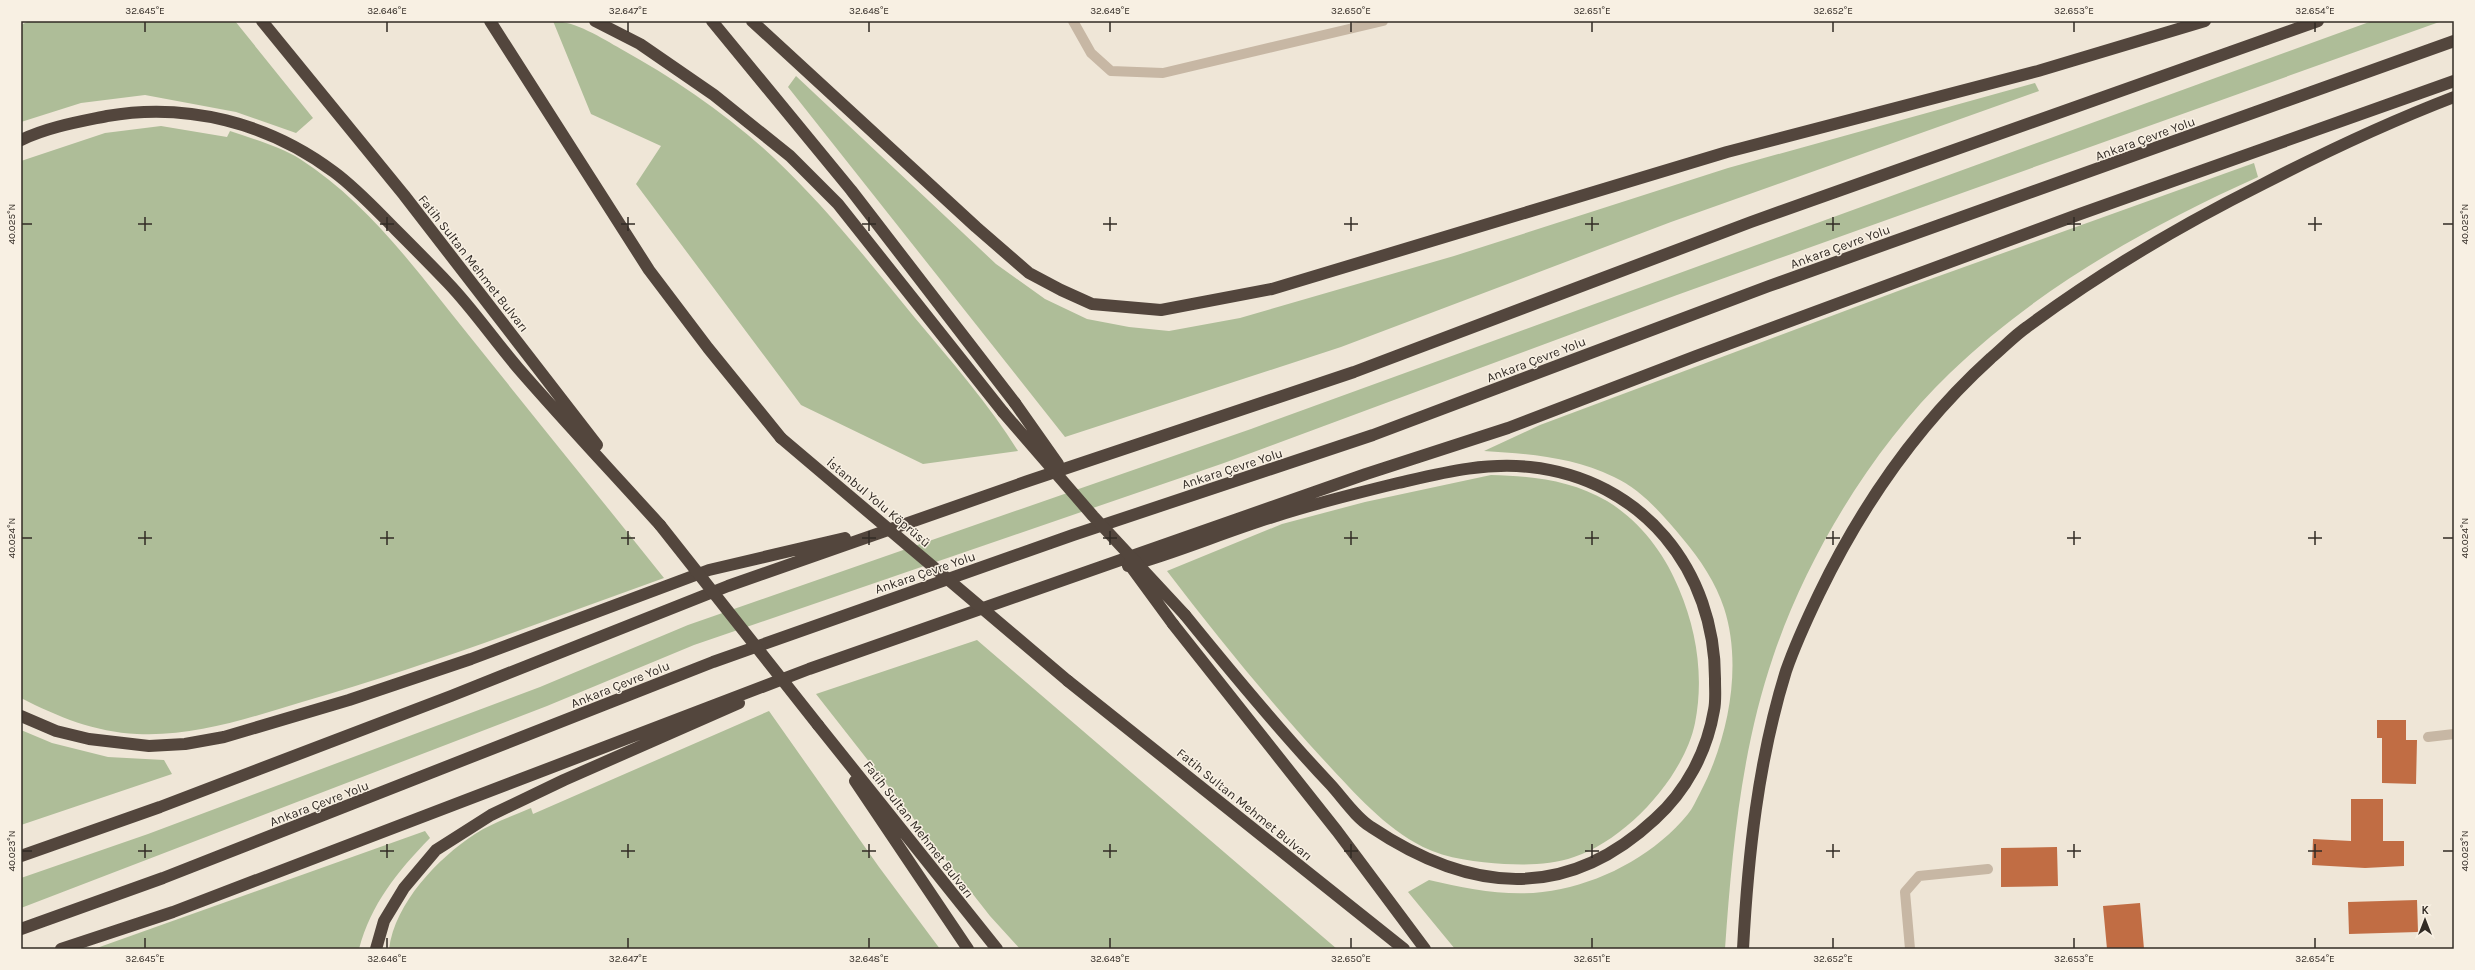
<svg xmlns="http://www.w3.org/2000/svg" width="2475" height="970" font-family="Karla,sans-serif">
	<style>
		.green { fill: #aebd98 }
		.building { fill: #c16d44 }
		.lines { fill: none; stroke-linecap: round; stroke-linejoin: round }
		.minor { stroke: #c7b7a4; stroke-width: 10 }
		.highway { stroke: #53463d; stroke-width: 12 }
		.highway-bridge { stroke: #53463d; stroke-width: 12 }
		.ticks { fill: none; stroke: #322b25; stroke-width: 1.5 }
		.labels { text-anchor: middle; stroke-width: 3; stroke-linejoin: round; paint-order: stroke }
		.street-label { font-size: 13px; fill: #322b25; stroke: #f8f0e3 }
		.neatline { fill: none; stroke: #322b25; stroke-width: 1.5 }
		.ticks-label { font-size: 10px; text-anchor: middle; fill: #322b25 }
	</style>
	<rect width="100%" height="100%" fill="#efe6d7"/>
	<path class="green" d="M29 21H235L313 118 296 133 236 112 145 95 81 103 21 122V25Z
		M553 21C575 21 602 38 621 49 675 79 728 115 774 158 825 206 870 263 915 318 951 361 988 403 1018 451L923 464 801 405 636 184 661 146 591 114Z
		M2372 21H2442L1677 295 1224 463 694 645 547 706 21 908V878L148 834 540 687 688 625 1251 429Z
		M796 76 996 264 1045 299 1087 319 1129 327 1169 331 1240 318 1454 256 1728 168 2035 83 2039 91 1671 222 1341 347 1065 437 788 87Z
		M161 126 227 137 230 131C253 139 279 146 300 159 369 203 420 275 471 338 535 418 600 498 664 578 544 621 425 667 302 702 249 718 193 737 137 734 95 732 58 717 21 698V161L105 133Z
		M2254 163 2258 177C2147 227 2038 288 1950 373 1873 447 1807 556 1773 657 1741 751 1732 851 1725 949H1455L1408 892 1429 880C1472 890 1517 899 1561 889 1609 879 1657 852 1688 814 1693 808 1696 800 1700 793 1728 740 1743 666 1724 608 1716 583 1700 559 1683 539 1664 516 1641 489 1614 477 1572 457 1530 454 1484 451L1540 425 1914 285Z
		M1491 475C1532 476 1571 480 1607 501 1640 521 1665 554 1679 589 1697 631 1704 678 1695 723 1684 777 1626 840 1574 857 1552 865 1527 865 1504 864 1478 862 1447 859 1423 847 1382 826 1352 790 1321 757 1266 697 1216 635 1167 571L1282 524 1365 502Z
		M977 640 1337 949H1020L990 916 816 694Z
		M769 711 879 867 940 949H389C395 903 438 858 475 834 492 823 513 816 531 808L533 814Z
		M21 730 52 743 108 757 164 760 172 774 21 825Z
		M425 831 430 838C397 872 371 904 359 949H94Z"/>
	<path class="building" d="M2377 720H2406V740H2417L2416 784 2382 783V738H2377Z
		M2351 799H2383V841H2404V866L2365 868 2312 865 2313 839 2351 841Z
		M2057 847 2058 886 2001 887V848Z
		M2417 900 2418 932 2349 934 2348 902Z
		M2140 903 2144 949H2107L2103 906Z"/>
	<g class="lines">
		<path class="minor" d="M1073 21 1091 53 1111 71 1163 73 1383 21
			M2428 737 2454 734
			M1910 949 1905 892 1919 876 1988 869"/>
		<path class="highway" d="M262 21 404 195 597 445
			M490 21 649 270 708 348 781 438
			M595 21 640 44 714 95 790 156 838 204 1003 412
			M712 21 851 190 1015 403
			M752 21 976 227 1029 273 1061 290 1092 304 1161 310 1272 289 1727 152 2038 71 2205 21
			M21 140C48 127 78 122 107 116 187 102 269 123 334 172 357 189 376 210 396 230 414 248 431 265 448 283 473 309 494 340 518 368 564 421 613 473 660 525
			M1128 566C1179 552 1226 531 1276 516 1316 503 1357 493 1398 483 1442 473 1484 462 1530 467 1642 479 1716 570 1715 681 1715 690 1716 701 1714 710 1707 752 1686 791 1655 819 1565 903 1468 892 1371 827 1355 817 1343 798 1330 784 1279 730 1232 673 1185 615
			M1173 624 1337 831 1425 949
			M1068 681 1404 949
			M21 716 56 731 89 739 149 746 185 744 224 737 349 700 471 659 709 570 845 538
			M818 725 997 949
			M855 781 968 949
			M21 856 160 807 451 696 728 586 1028 481 1354 372 1751 222 2318 21
			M21 929 163 878 713 662 1073 535 1373 435 1769 286 2454 41
			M61 949 173 912 809 669 1366 474 1508 428 1696 356 2080 214 2454 81
			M376 949 384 921 404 888 436 850 491 815 564 780 739 703
			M1743 949C1748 856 1758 761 1786 671 1795 645 1807 619 1819 594 1862 505 1917 425 1991 358 2003 348 2014 336 2027 327 2101 272 2181 225 2263 184 2325 152 2389 122 2454 97"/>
		<path class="highway-bridge" d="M1015 403 1058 464
			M1003 412 1093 516 1185 615
			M781 438 1068 681
			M660 525 818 725
			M1129 564 1173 624"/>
	</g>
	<path class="ticks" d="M145 22V32M387 22V32M628 22V32M869 22V32M1110 22V32M1351 22V32M1592 22V32M1833 22V32M2074 22V32M2315 22V32M145 217V231M387 217V231M628 217V231M869 217V231M1110 217V231M1351 217V231M1592 217V231M1833 217V231M2074 217V231M2315 217V231M22 224H32M138 224H152M380 224H394M621 224H635M862 224H876M1103 224H1117M1344 224H1358M1585 224H1599M1826 224H1840M2067 224H2081M2308 224H2322M2443 224H2453M145 531V545M387 531V545M628 531V545M869 531V545M1110 531V545M1351 531V545M1592 531V545M1833 531V545M2074 531V545M2315 531V545M22 538H32M138 538H152M380 538H394M621 538H635M862 538H876M1103 538H1117M1344 538H1358M1585 538H1599M1826 538H1840M2067 538H2081M2308 538H2322M2443 538H2453M145 844V858M387 844V858M628 844V858M869 844V858M1110 844V858M1351 844V858M1592 844V858M1833 844V858M2074 844V858M2315 844V858M22 851H32M138 851H152M380 851H394M621 851H635M862 851H876M1103 851H1117M1344 851H1358M1585 851H1599M1826 851H1840M2067 851H2081M2308 851H2322M2443 851H2453M145 938V948M387 938V948M628 938V948M869 938V948M1110 938V948M1351 938V948M1592 938V948M1833 938V948M2074 938V948M2315 938V948"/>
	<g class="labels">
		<g class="street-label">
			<text transform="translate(2145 138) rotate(-20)" y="5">Ankara Çevre Yolu</text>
			<text transform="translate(1840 246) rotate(-20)" y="5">Ankara Çevre Yolu</text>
			<text transform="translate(474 263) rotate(52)" y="5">Fatih Sultan Mehmet Bulvarı</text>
			<text transform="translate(1536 359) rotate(-21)" y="5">Ankara Çevre Yolu</text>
			<text transform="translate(1232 468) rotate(-18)" y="5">Ankara Çevre Yolu</text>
			<text transform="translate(879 502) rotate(40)" y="5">İstanbul Yolu Köprüsü</text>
			<text transform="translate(925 572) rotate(-19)" y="5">Ankara Çevre Yolu</text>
			<text transform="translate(620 684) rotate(-22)" y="5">Ankara Çevre Yolu</text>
			<text transform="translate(319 803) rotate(-21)" y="5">Ankara Çevre Yolu</text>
			<text transform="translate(1245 804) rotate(39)" y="5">Fatih Sultan Mehmet Bulvarı</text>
			<text transform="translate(919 829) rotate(52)" y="5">Fatih Sultan Mehmet Bulvarı</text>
		</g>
	</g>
	<rect width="2475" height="970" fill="none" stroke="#f8f0e3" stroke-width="44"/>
	<g transform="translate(2425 920)" stroke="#f8f0e3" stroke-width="3" paint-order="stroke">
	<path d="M0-3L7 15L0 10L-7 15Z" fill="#322b25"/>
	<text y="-6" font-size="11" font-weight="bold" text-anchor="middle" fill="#322b25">K</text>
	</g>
	<rect x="22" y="22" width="2431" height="926" class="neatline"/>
	<g class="ticks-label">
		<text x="145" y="14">32.645°E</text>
		<text x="387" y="14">32.646°E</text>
		<text x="628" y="14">32.647°E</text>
		<text x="869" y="14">32.648°E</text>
		<text x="1110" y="14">32.649°E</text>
		<text x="1351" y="14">32.650°E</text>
		<text x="1592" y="14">32.651°E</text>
		<text x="1833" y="14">32.652°E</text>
		<text x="2074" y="14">32.653°E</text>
		<text x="2315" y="14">32.654°E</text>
		<text transform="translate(11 224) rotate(-90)" y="4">40.025°N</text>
		<text transform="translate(2464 224) rotate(-90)" y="4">40.025°N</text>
		<text transform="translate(11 538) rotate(-90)" y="4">40.024°N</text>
		<text transform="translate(2464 538) rotate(-90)" y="4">40.024°N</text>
		<text transform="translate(11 851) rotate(-90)" y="4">40.023°N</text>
		<text transform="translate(2464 851) rotate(-90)" y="4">40.023°N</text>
		<text x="145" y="962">32.645°E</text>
		<text x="387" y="962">32.646°E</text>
		<text x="628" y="962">32.647°E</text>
		<text x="869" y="962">32.648°E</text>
		<text x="1110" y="962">32.649°E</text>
		<text x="1351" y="962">32.650°E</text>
		<text x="1592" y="962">32.651°E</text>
		<text x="1833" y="962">32.652°E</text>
		<text x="2074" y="962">32.653°E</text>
		<text x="2315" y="962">32.654°E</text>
	</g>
</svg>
